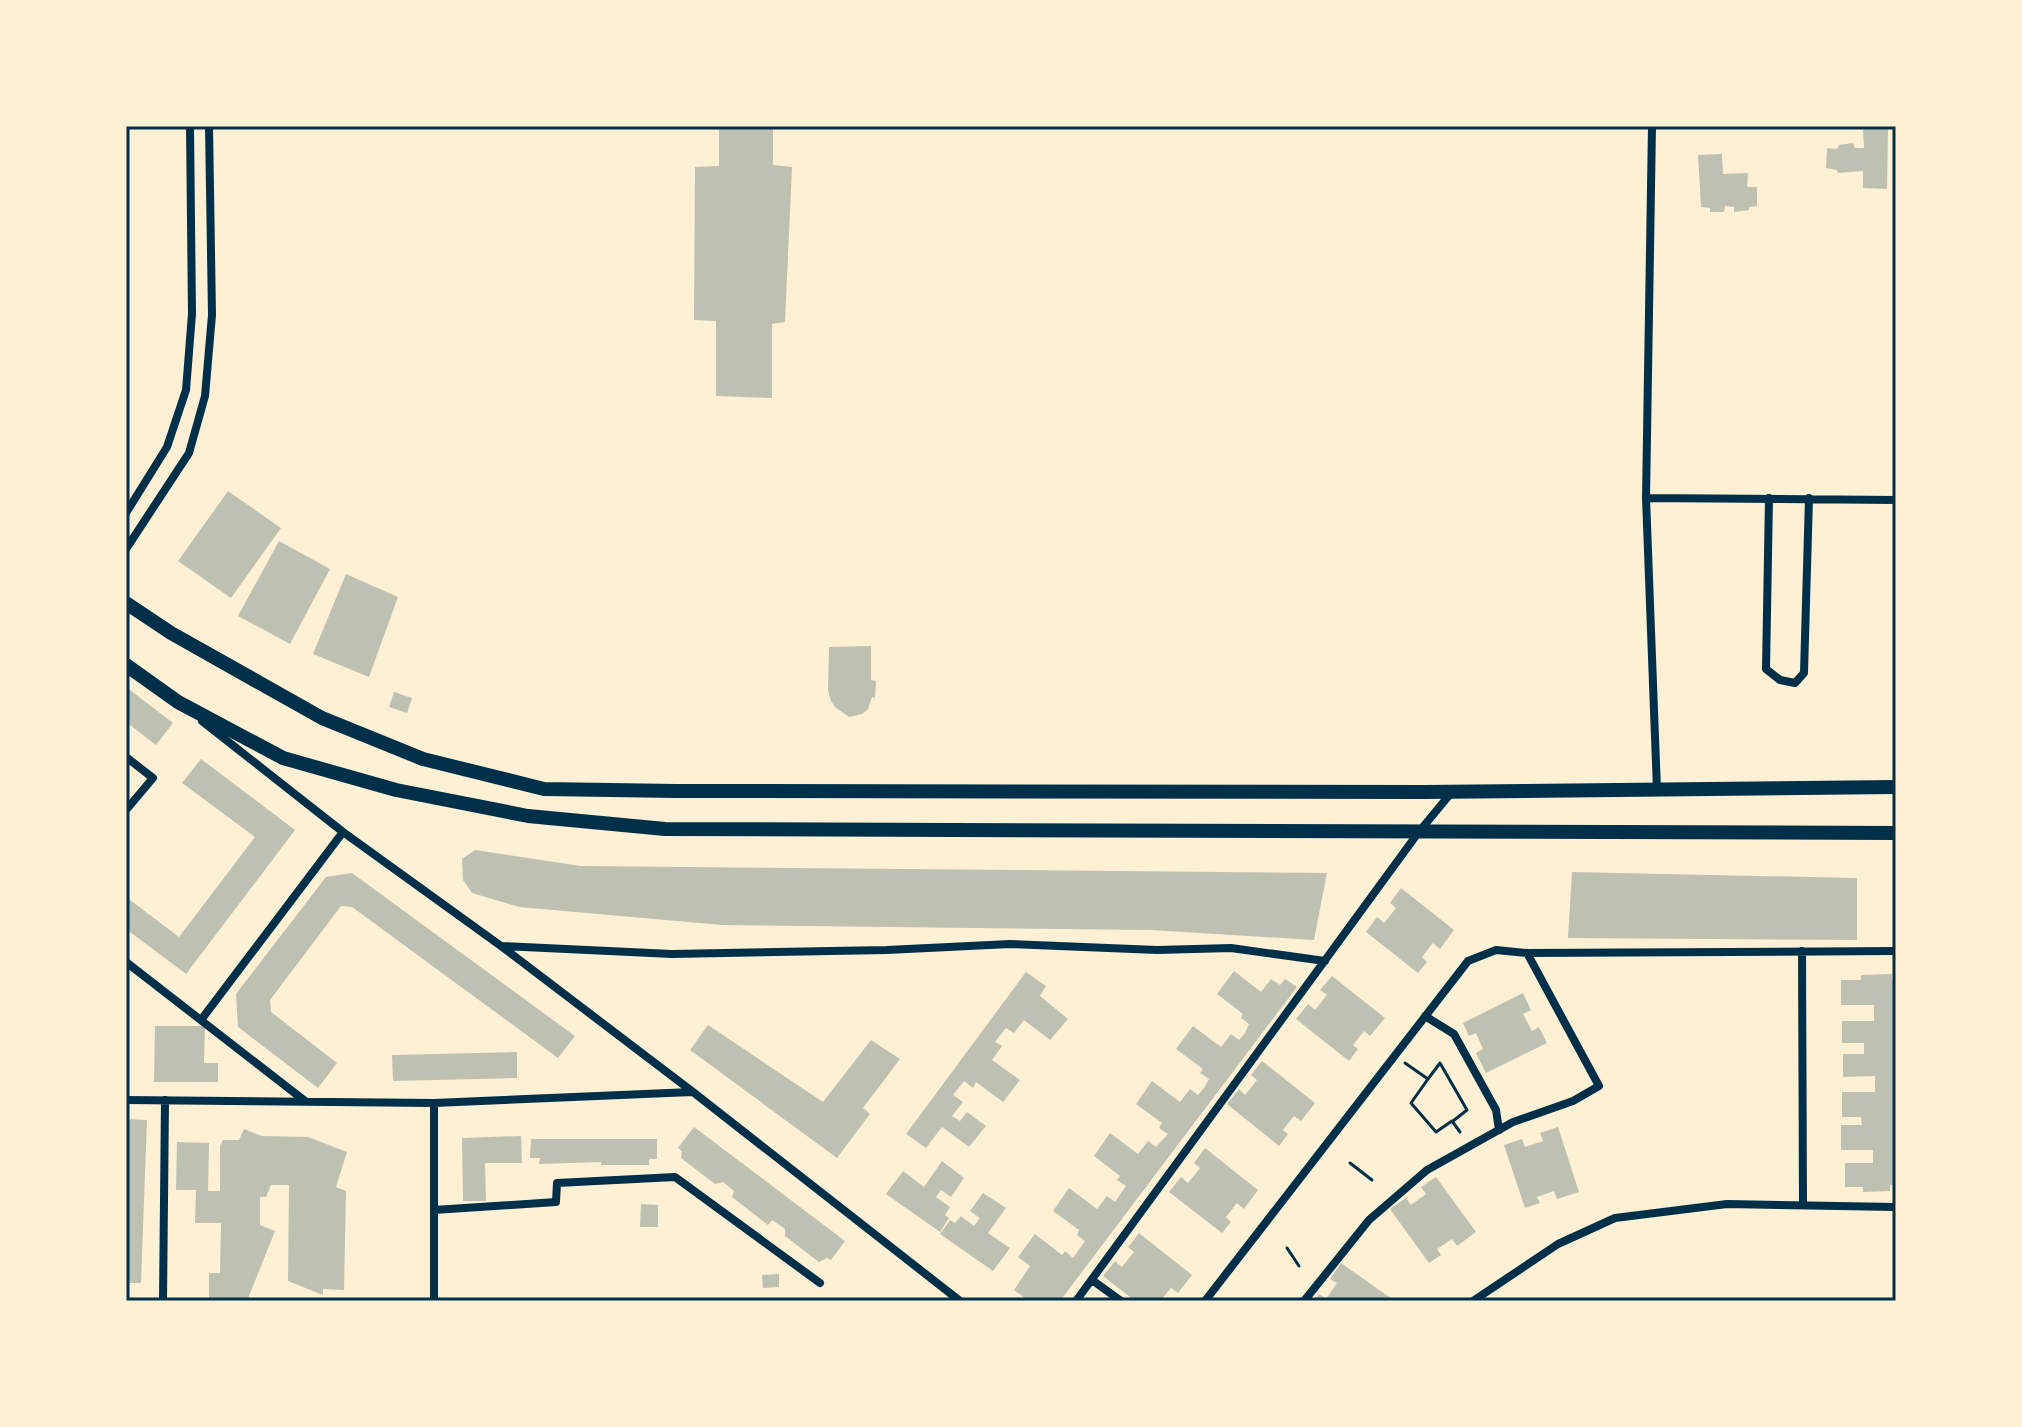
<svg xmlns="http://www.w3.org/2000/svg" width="2022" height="1427" font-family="Barlow,sans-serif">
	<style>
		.building { fill: #bec0b2 }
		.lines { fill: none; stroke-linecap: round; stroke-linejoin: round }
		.path { stroke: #003049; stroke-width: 3 }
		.minor { stroke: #003049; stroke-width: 8 }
		.tertiary { stroke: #003049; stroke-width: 14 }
		.neatline { fill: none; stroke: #003049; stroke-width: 3 }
	</style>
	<rect width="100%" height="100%" fill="#fdf0d5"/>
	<path class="building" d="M719 126H773V165L792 167 785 322 772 324V398L716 396V321L694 320 695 167 719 166Z
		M1863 129H1888L1887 189 1863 188V171L1838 173 1837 170 1826 168 1827 148 1837 149 1839 145 1853 143 1855 148H1864Z
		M1722 154 1723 174 1748 173 1747 187H1757V206L1749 207V210L1734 212V207L1725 206 1724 212H1710V208L1701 207 1698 155Z
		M228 491 281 528 231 598 178 561Z
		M279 541 330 569 290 644 238 616Z
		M346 574 398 597 369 677 313 654Z
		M871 646V680L876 681 875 698 872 697 868 709 862 714 849 717 835 707 831 701 828 690 829 647Z
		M126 687 173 723 156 745 126 722Z
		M394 692 412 698 407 713 389 707Z
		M201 759 295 830 186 974 126 929V897L179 937 255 837 182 783Z
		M475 850 581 866 1327 873 1314 940 1151 930 722 925 519 907 472 893 463 880 462 859Z
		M1572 872 1857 878V940L1568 938Z
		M352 873 575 1036 558 1058 352 907 341 906 270 1000 271 1012 337 1063 318 1088 238 1027 236 994 326 877Z
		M1401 888 1454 930 1440 949 1433 943 1422 957 1427 962 1418 973 1366 932 1377 917 1384 923 1396 908 1390 903Z
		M1234 971 1261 992 1271 979 1280 985 1285 979 1297 987 1060 1301H1029L1014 1290 1030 1266 1018 1257 1035 1234 1062 1255 1065 1251 1073 1258 1085 1241 1077 1235 1079 1230 1053 1211 1069 1188 1097 1209 1107 1196 1115 1202 1126 1186 1117 1180 1120 1176 1094 1156 1110 1133 1138 1154 1148 1141 1156 1147 1168 1134 1159 1128 1162 1123 1136 1104 1152 1081 1180 1102 1190 1089 1198 1095 1204 1088 1209 1079 1200 1073 1203 1069 1176 1049 1193 1026 1221 1047 1231 1034 1239 1040 1245 1033 1249 1024 1241 1018 1243 1014 1217 994Z
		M1026 972 1046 986 1040 996 1068 1019 1050 1040 1024 1020 1014 1033 1006 1028 995 1042 1002 1046 992 1060 1020 1080 1003 1102 976 1082 973 1088 964 1081 953 1095 963 1102 952 1116 960 1121 967 1112 986 1126 969 1147 942 1127 926 1148 906 1134Z
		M1892 974V981H1896V1185H1890V1191L1863 1192V1187H1845V1163H1873V1150H1841V1125H1862L1861 1117H1842V1092H1875V1076L1843 1077V1054H1864V1043H1842V1021H1874V1005H1841V980H1861V975Z
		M1332 976 1385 1018 1370 1036 1364 1031 1353 1045 1358 1049 1349 1061 1296 1019 1308 1004 1315 1010 1327 995 1320 990Z
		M1523 993 1531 1010 1523 1014 1532 1031 1539 1027 1547 1043 1486 1073 1476 1053 1483 1049 1476 1033 1469 1036 1463 1023Z
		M708 1025 823 1102 871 1040 900 1059 863 1108 870 1114 837 1158 690 1050Z
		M155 1026H205L204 1063H218V1082H154Z
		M517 1052V1078L393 1081 392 1055Z
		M1262 1061 1315 1103 1301 1121 1294 1116 1283 1130 1288 1134 1279 1146 1227 1104 1239 1089 1245 1095 1257 1080 1251 1075Z
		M126 1119 147 1120 141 1283H126Z
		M694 1127 845 1241 831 1260 827 1258 819 1262 785 1236V1229L772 1220 768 1225 732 1197 734 1191 723 1182 715 1184 681 1158 682 1151 678 1148Z
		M1558 1127 1579 1192 1557 1199 1554 1191 1537 1197 1540 1203 1525 1208 1504 1145 1522 1139 1525 1147 1543 1141 1540 1133Z
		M244 1129 262 1136 308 1137 347 1152 336 1187 346 1191 344 1290 323 1289V1295L288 1281 289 1185H271L266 1197H260V1225L275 1231 247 1301H209V1273H220L221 1223H195L196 1190H176L177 1142 209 1143 208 1191H220V1146L223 1140H239Z
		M521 1136 522 1163H485L486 1201H463L462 1138Z
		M531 1139H657V1159H649V1165H601V1162L539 1164 540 1158H530Z
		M1205 1148 1258 1190 1244 1209 1237 1203 1226 1217 1231 1222 1222 1233 1169 1192 1181 1177 1188 1183 1200 1168 1194 1163Z
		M942 1161 964 1178 951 1197 941 1190 936 1197 950 1207 945 1215 949 1218 940 1232 886 1194 903 1171 924 1187Z
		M1436 1177 1476 1232 1457 1246 1452 1239 1437 1249 1441 1255 1429 1263 1390 1209 1406 1198 1411 1205 1426 1194 1421 1187Z
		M983 1193 1006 1208 988 1233 1010 1248 993 1271 940 1234 950 1220 955 1223 961 1216 974 1226 980 1218 970 1211Z
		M641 1204 658 1205V1227H640Z
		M1139 1233 1192 1275 1178 1293 1171 1288 1160 1301H1135L1103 1276 1115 1261 1122 1267 1134 1252 1128 1247Z
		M1341 1263 1395 1301H1314L1319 1294 1326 1299 1337 1283 1330 1279Z
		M779 1274V1287L763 1288 762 1275Z"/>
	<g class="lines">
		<path class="path" d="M1405 1063 1428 1079 1411 1103 1436 1132 1452 1121 1460 1132
			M1428 1079 1440 1063 1467 1110 1453 1121
			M1350 1163 1372 1180
			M1287 1248 1299 1266"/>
		<path class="minor" d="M1652 126 1646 498 1657 790
			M1646 498 1896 500
			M1769 498 1766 669 1780 680 1795 683 1804 673 1809 498
			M126 513 167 447 186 390 192 314 190 126
			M126 549 189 453 205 396 212 315 209 126
			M202 721 343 832 501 946 693 1092 960 1301
			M126 757 153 778 126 810
			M502 946 672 954 887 950 1010 944 1157 950 1231 948 1325 961
			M1802 951 1803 1205
			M126 962 305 1101
			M1425 1016 1454 1034 1496 1110 1499 1130
			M201 1020 343 832
			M126 1100 434 1103 692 1092
			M434 1103V1301
			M434 1210 556 1202 557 1183 675 1177 820 1283
			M1092 1280 1121 1301
			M163 1301 165 1100
			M1076 1301 1418 833 1451 793
			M1205 1301 1468 961 1496 950 1527 953 1896 951
			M1304 1301 1369 1220 1427 1170 1513 1122 1573 1101 1599 1086 1527 953
			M1473 1301 1558 1244 1615 1218 1727 1204 1896 1207"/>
		<path class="tertiary" d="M126 603 171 633 322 718 423 759 544 789 676 791 1424 792 1896 787
			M126 665 178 702 283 758 396 790 528 816 665 829 1896 833"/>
	</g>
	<rect width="2022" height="1427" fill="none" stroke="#fdf0d5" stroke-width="256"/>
	<rect x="128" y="128" width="1766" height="1171" class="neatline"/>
</svg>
